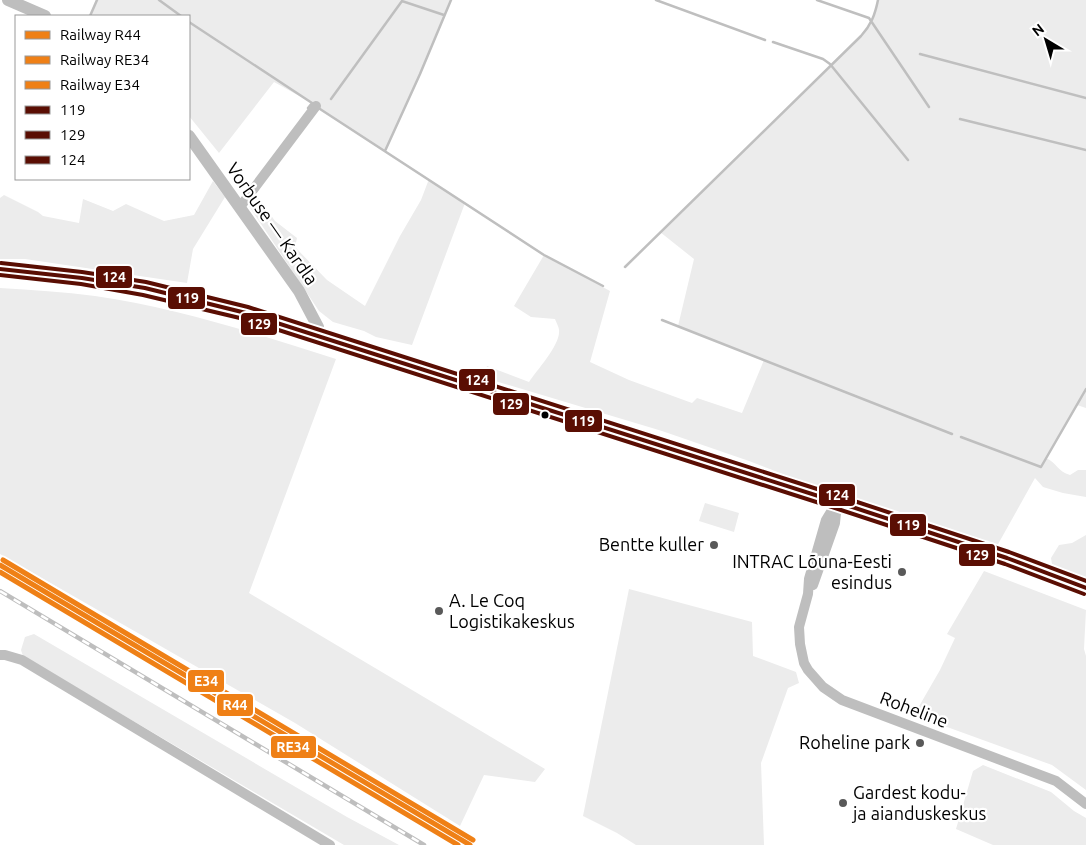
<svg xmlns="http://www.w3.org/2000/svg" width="1086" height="845" font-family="Ubuntu,sans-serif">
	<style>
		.green { fill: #ececec }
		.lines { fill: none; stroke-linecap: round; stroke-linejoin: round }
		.stream { stroke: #bfbfbf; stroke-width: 2.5 }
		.minor { stroke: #bebebe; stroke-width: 10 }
		.tertiary { stroke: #bebebe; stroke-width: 12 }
		.secondary { stroke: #b8b8b8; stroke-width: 15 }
		.rail-casing { stroke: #bebebe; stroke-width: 4.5 }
		.rail { stroke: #fff; stroke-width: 2.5; stroke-dasharray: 8; stroke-linecap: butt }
		.bus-1-casing { stroke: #fff; stroke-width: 8 }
		.bus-2-casing { stroke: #fff; stroke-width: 8 }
		.bus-3-casing { stroke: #fff; stroke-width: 8 }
		.bus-1 { stroke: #5a0e03; stroke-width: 4 }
		.bus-2 { stroke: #5a0e03; stroke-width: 4 }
		.bus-3 { stroke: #5a0e03; stroke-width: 4 }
		.rail-1-casing { stroke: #fff; stroke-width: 9 }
		.rail-2-casing { stroke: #fff; stroke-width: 9 }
		.rail-3-casing { stroke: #fff; stroke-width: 9 }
		.rail-1 { stroke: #ef8016; stroke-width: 5 }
		.rail-2 { stroke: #ef8016; stroke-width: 5 }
		.rail-3 { stroke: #ef8016; stroke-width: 5 }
		.bus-dot { fill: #000; stroke: #fff; stroke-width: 2 }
		.poi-dot { fill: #595959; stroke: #fff; stroke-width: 2 }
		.labels { text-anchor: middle; stroke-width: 4.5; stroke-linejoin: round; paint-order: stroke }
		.street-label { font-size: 18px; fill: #000; stroke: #fff }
		.poi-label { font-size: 18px; fill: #000; stroke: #fff; text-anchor: end }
		.line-badge { stroke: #fff; stroke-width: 2 }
		.badge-label { font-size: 14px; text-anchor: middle; font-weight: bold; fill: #fff }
	</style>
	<rect width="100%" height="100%" fill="#fff"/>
	<path class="green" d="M97 0H451L420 74 385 151 312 103 274 82 219 153 189 116V16H90Z
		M878 0H1086V408L1077 405 1046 458C1057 463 1058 472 1070 475L1078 470H1086V497L1063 493 1043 487 1035 478 997 546 811 485 749 461 662 431 482 377 487 366 529 382C537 370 561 344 559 330 559 327 556 322 555 319L531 317 514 306 544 255 610 291 590 362 629 380 692 403 697 398 742 413 764 360 678 326 694 259 660 232 861 36C871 25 875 15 878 0Z
		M429 179 465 203 412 345 376 337 364 331 333 322 319 311 249 206 256 194 275 221 297 238 295 247 327 280 365 306 400 236 421 200Z
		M213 181 225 197 193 249 187 283 25 259H0V198L4 195 38 212 43 216 79 223 83 199 113 211 126 204 164 221 194 215Z
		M0 288C32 290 64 292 95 296 178 308 257 334 336 359L249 593 545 769 535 782 484 775 460 826 295 723 0 554Z
		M705 503 739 513 734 532 699 521Z
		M1086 535V579L1052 564 1051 558 1059 545 1072 543Z
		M984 571 1086 610 1084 649 1086 656V790L1052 765 914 715 940 670 955 638 947 634Z
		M629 589 752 622 753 656 796 672 799 683 788 688 761 763 764 845H636L617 833 583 816Z
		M34 634 347 817 399 845H344L23 656 21 650 25 637Z
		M983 765 1051 792 1074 811 1086 818V845H993L956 829 973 771Z"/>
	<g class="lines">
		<path class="stream" d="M159 0 181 16
			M656 0 765 40
			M817 0 869 18 929 107
			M90 16 97 0
			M189 22 312 103 308 108
			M773 42 823 59 830 64 908 160
			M920 54 1086 98
			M331 99 402 1 444 15
			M320 109 544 255 603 286
			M960 119 1086 150
			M385 151 420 74 451 0
			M625 267 861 36C871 25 875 15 878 0
			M662 320 952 434
			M961 437 1041 467 1086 389"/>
		<path class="minor" d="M240 207 316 106
			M837 502 826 520 809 579 808 594 799 627 800 644 804 663 808 670 823 687 842 700 1056 781 1086 804
			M813 585 835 523 837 503
			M0 655H5L22 660 330 845"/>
		<path class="tertiary" d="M8 0 45 16
			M189 136 299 291 318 327 317 335"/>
		<path class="secondary" d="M0 269C44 273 87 278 130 286 169 292 207 303 246 313L837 502 1007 558 1086 588"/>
		<g class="rail-casing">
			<path id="rail" d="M0 591 424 845"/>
		</g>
		<use href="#rail" class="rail"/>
		<g class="bus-1-casing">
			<path id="bus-1" d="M0 269 82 278 145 288 246 313 837 502 1007 558 1086 588"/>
		</g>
		<g class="bus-2-casing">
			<path id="bus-2" d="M0 275 81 284 143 295 244 319 835 508 1005 564 1084 594"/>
		</g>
		<g class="bus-3-casing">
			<path id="bus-3" d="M1 263 82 272 146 282 248 307 839 496 1009 552 1086 581"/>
		</g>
		<use href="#bus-1" class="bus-1"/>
		<use href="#bus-2" class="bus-2"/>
		<use href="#bus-3" class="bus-3"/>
		<g class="rail-1-casing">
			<path id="rail-1" d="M0 565 470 845"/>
		</g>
		<g class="rail-2-casing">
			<path id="rail-2" d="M0 572 458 845"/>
		</g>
		<g class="rail-3-casing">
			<path id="rail-3" d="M3 560 473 840"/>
		</g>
		<use href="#rail-1" class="rail-1"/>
		<use href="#rail-2" class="rail-2"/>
		<use href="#rail-3" class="rail-3"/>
	</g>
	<circle class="bus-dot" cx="545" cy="415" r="4.5"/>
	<g class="poi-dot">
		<circle cx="714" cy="545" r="5"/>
		<circle cx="902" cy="572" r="5"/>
		<circle cx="439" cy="611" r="5"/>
		<circle cx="920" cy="743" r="5"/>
		<circle cx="843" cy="803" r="5"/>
	</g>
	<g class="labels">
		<g class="street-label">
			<text transform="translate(272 224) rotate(55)" y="6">Vorbuse — Kardla</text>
			<text transform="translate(914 710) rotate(21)" y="6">Roheline</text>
		</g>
		<g class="poi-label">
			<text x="704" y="551">Bentte kuller</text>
			<text x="892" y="568">INTRAC Lõuna-Eesti<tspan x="892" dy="21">esindus</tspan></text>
			<text x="449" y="607" text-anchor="start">A. Le Coq<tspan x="449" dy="21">Logistikakeskus</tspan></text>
			<text x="910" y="749">Roheline park</text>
			<text x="853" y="799" text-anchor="start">Gardest kodu-<tspan x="853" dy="21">ja aianduskeskus</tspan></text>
		</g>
	</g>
	<g class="line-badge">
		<rect x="95" y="265" width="38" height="24" rx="5" fill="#5a0e03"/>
		<rect x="167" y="286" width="39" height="24" rx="5" fill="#5a0e03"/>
		<rect x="240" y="312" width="38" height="24" rx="5" fill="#5a0e03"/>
		<rect x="458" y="368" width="38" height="24" rx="5" fill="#5a0e03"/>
		<rect x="492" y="392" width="38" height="24" rx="5" fill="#5a0e03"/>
		<rect x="564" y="409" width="39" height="24" rx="5" fill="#5a0e03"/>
		<rect x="818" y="483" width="38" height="24" rx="5" fill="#5a0e03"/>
		<rect x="889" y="513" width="38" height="24" rx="5" fill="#5a0e03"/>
		<rect x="958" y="543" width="38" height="24" rx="5" fill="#5a0e03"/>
		<rect x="187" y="669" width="38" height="24" rx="5" fill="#ef8016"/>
		<rect x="216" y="693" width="38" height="24" rx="5" fill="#ef8016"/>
		<rect x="270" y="735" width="47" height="24" rx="5" fill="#ef8016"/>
	</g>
	<g class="badge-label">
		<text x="114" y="282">124</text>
		<text x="187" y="303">119</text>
		<text x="259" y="329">129</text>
		<text x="477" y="385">124</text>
		<text x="511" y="409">129</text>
		<text x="583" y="426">119</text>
		<text x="837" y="500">124</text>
		<text x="908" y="530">119</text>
		<text x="977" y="560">129</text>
		<text x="206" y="686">E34</text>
		<text x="235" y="710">R44</text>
		<text x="293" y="752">RE34</text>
	</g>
	<rect x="15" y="15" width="175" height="165" fill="#ffffff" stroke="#999999"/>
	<rect x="25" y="31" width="25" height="8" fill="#ef8016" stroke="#999999"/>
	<text x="60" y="40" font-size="15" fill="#000000">Railway R44</text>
	<rect x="25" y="56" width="25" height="8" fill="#ef8016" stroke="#999999"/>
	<text x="60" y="65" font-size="15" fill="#000000">Railway RE34</text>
	<rect x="25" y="81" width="25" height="8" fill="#ef8016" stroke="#999999"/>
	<text x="60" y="90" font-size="15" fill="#000000">Railway E34</text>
	<rect x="25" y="106" width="25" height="8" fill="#5a0e03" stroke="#999999"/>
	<text x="60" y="115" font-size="15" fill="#000000">119</text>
	<rect x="25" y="131" width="25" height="8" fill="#5a0e03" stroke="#999999"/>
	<text x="60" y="140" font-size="15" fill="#000000">129</text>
	<rect x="25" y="156" width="25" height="8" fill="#5a0e03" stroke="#999999"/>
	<text x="60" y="165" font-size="15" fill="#000000">124</text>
	<g transform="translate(1046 40) rotate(322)" stroke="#ffffff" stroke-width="4" paint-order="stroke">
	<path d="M0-4L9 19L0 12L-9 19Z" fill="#000000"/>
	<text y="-8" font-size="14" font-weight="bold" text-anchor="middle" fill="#000000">N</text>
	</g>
</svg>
